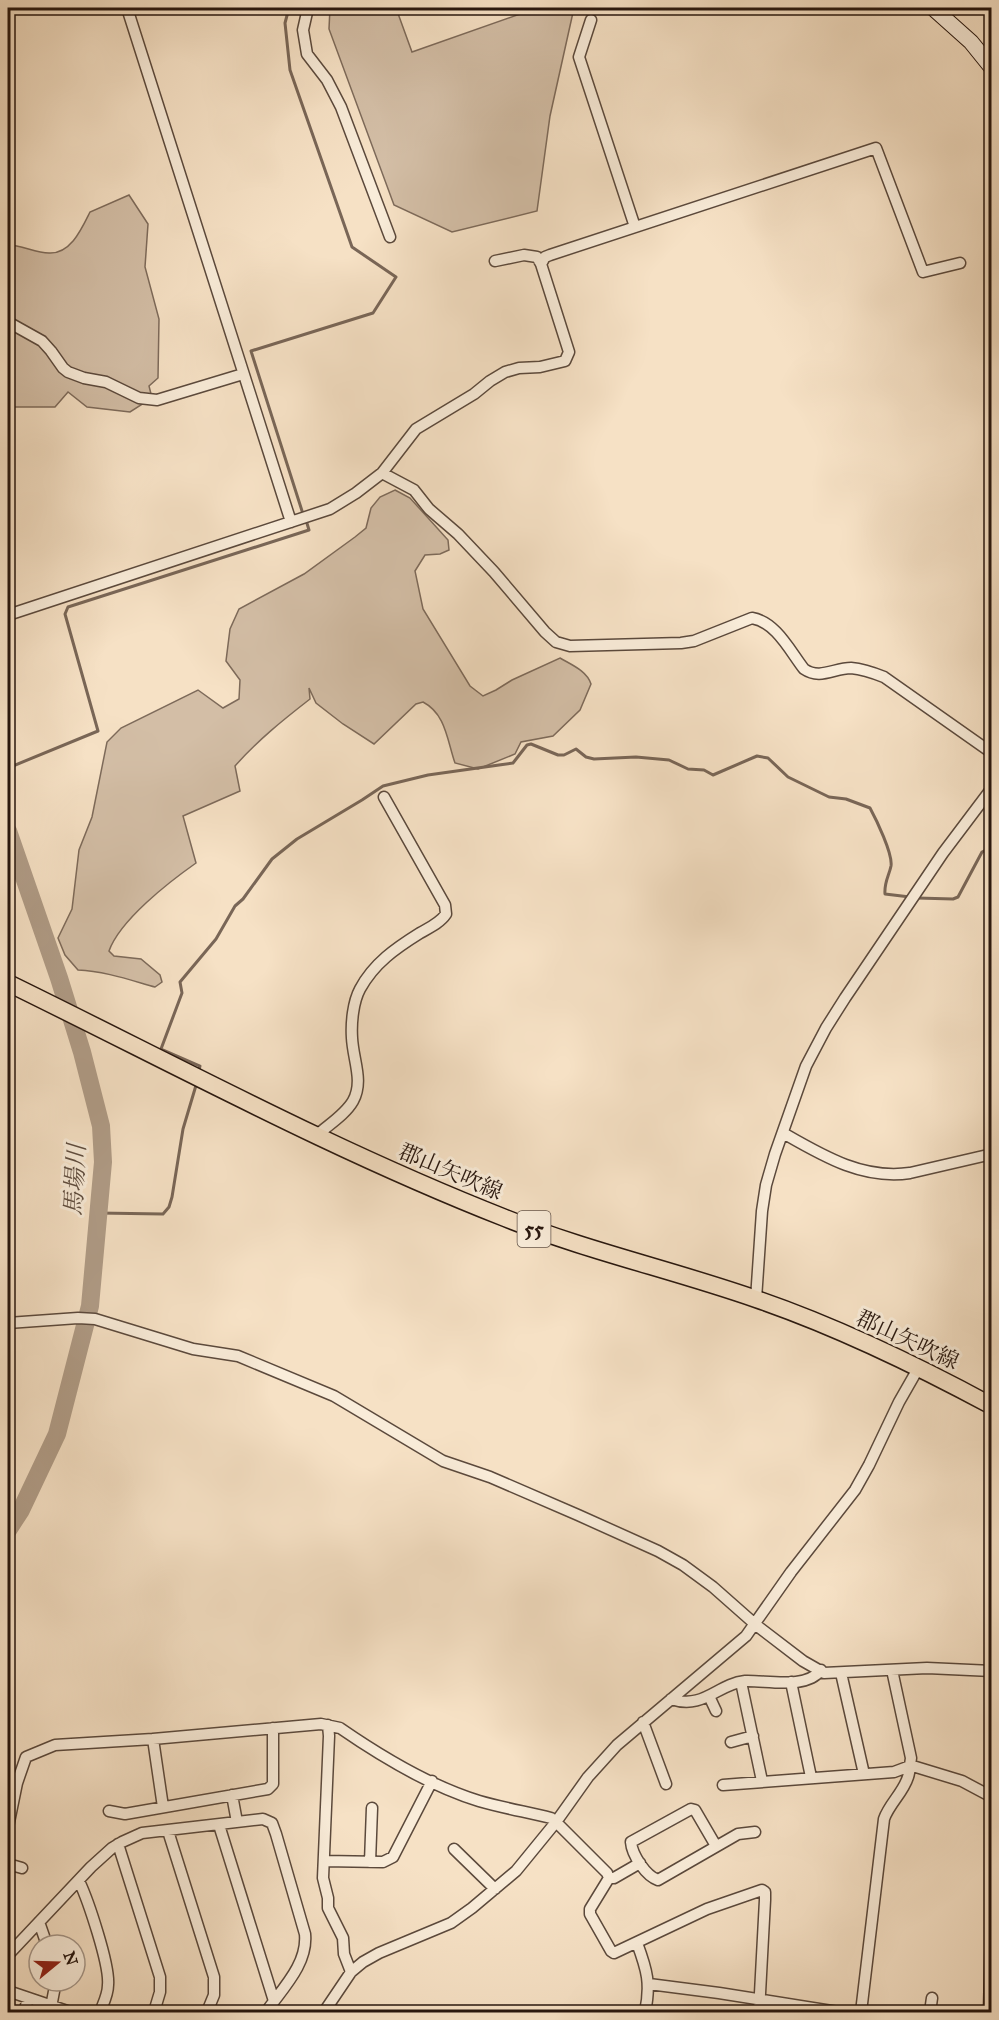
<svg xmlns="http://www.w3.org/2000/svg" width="999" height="2020" font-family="'IM FELL Great Primer','Noto Serif JP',serif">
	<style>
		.green { fill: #d3bea6; stroke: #7d6a5a; stroke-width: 1.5 }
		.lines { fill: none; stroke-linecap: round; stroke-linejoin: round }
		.stream { stroke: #796657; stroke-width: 3 }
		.river { stroke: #b09c87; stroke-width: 18 }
		.street-casing { stroke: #5b493c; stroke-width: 13 }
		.secondary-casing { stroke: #27160e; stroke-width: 17 }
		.primary-casing { stroke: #27160e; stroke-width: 19 }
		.street { stroke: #f9ecd9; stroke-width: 10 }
		.secondary { stroke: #f9ecd9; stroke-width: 15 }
		.primary { stroke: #f6e1c5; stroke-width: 16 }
		.labels { text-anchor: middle; stroke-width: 6; stroke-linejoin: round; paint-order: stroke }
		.shield { fill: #f9ecd9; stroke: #66564b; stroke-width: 1.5 }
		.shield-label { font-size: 21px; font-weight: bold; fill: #27160e }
		.street-label { font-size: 22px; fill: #27160e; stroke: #f9ecd9 }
		.water-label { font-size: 24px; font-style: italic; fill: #5e4c3e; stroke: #f9ecd9 }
	</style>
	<rect width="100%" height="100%" fill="#f6e1c5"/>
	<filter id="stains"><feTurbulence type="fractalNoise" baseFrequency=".00333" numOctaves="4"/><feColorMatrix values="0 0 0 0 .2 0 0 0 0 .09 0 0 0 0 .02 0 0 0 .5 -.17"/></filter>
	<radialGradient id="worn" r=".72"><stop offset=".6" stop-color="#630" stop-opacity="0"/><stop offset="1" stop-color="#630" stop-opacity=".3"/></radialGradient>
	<path class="green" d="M330 8H396L412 52 537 8H574L550 116 537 211 452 232 394 205 329 29Z
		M129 195 148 224 145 267 159 319 158 378 149 386 152 398 130 412 87 407 68 392 55 407H8V245C22 245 35 253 49 253 71 254 82 228 90 212Z
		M395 490 410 498 448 540 449 550 440 554 425 555 415 571 423 609 470 686 483 696 496 690 512 680 560 658C572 665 587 671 591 684L580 710 553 736 521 742 515 754 478 769 455 763C447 740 446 714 423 702L416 704 374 744 343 724 316 703 309 688 310 699C283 720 258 740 235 766L240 791 183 816 196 863C169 882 120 920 109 951L114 956 141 959 160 975 162 982 155 987C130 980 104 971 78 970L65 955 58 938 72 909 79 850 92 817 107 742 121 728 198 690 223 708 239 699 240 680 226 661 230 629 239 609 304 574 355 537 366 528 371 508 380 497Z"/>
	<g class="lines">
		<path class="stream" d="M289 8 285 23 290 70 352 247 396 277 373 313 251 351 303 514
			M8 768 98 731 65 614 68 607 309 530 306 520
			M917 898 953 899 958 897 982 852 992 847
			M198 1073 200 1066 161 1049 182 993 180 982 216 939 235 906 243 899 272 859 297 839 362 800 383 786 428 775 513 763 527 745 531 744 558 755H564L576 749 586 757 594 759 636 757 669 760 688 769 704 770 713 775 757 756 768 758 788 777 829 797 846 799 870 808C876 819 893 854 891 866 889 876 884 882 885 894L910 897
			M98 1213 163 1214 169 1207 172 1197 183 1129 197 1082"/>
		<path class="river" d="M8 831 59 978 82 1052 101 1126 103 1162 90 1306 57 1434 21 1510 8 1530"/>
		<g class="street-casing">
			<path id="street" d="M127 8 291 522
				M308 8 303 30 307 54 327 80 341 107 390 237
				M591 20 579 57 635 227
				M541 264 545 257 550 255 876 148 923 272 960 263
				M8 322 42 341 51 351 63 368 68 372 84 378 106 382 139 398 157 400 243 374
				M382 473 414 490 429 509 458 534 494 572 545 632 556 642 570 646 681 643 694 641 752 618C776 622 790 651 804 669 820 680 834 668 851 668 862 669 874 673 884 677L992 753
				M8 615 330 509 356 493 382 473 416 429 474 394 490 381 505 372 519 368 540 367 565 361 569 352 541 264 537 257 524 255 495 261
				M783 1133C823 1156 863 1180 910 1173L992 1154
				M316 1136C328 1125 345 1115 353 1101 364 1081 353 1060 352 1038 351 1023 353 1002 360 989 374 963 396 948 420 933 429 928 440 923 446 914L445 905 384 797
				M756 1299 762 1211 766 1185 775 1154 806 1066 826 1028 845 998 943 853 992 788
				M8 1323 78 1318 95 1319 193 1349 238 1356 334 1396 443 1461 490 1477 578 1515 658 1551 683 1565 713 1587 756 1625 803 1661 824 1673 927 1668 992 1671
				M841 1673 864 1774
				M741 1682 762 1781
				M791 1682 811 1777
				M709 1696 716 1711
				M671 1699C704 1710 717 1684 745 1681 766 1680 806 1690 821 1670
				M643 1722 666 1784
				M328 1725 329 1736 323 1878 328 1898V1908L343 1938 344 1954 351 1972
				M153 1739 163 1807
				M731 1742 753 1736
				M723 1785 894 1772 910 1766 916 1767 962 1781 992 1797
				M232 1795 237 1822
				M109 1811 125 1814 268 1789 273 1784V1728
				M219 1825 274 2001
				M8 1827 17 1783 26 1757 55 1745 153 1739 321 1724 340 1728C382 1757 430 1786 479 1801 503 1808 527 1812 551 1818L556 1822 607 1873 609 1878 590 1909V1914L611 1951 614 1953 707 1909 762 1890 765 1892V1900L759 2012
				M168 1831 214 1977V1995L207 2012
				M118 1844 160 1977V1992L154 2012
				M716 1846 695 1810 691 1809 631 1842C632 1855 646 1876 658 1880L738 1834 755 1832
				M454 1849 495 1889
				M324 1861 383 1862 393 1857 432 1781
				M370 1862 372 1808
				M8 1864 22 1868
				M609 1878H614L640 1863
				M79 1881C88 1900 110 1965 108 1985 108 1995 103 2004 100 2012
				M39 1922 47 1945
				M637 1943C647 1970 651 1984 645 2012
				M8 1955 91 1867 112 1848 122 1842 142 1833 263 1819 272 1823 276 1834 305 1934C308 1964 282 1989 266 2012
				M649 1984 719 1993 838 2012
				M8 1991 70 2012
				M51 2007 56 1981
				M24 2012 28 1999
				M324 2012 351 1972 363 1962 379 1953 451 1923 472 1908 516 1871 556 1822 588 1777 617 1745 746 1636 791 1572 855 1490 869 1465 899 1402 919 1367
				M861 2012 884 1819C889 1804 903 1793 908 1777 910 1771 910 1764 911 1758L892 1670
				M930 2012 932 1998
				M989 2012 992 1888"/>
		</g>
		<g class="secondary-casing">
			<path id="secondary" d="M933 8 971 42 992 68"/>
		</g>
		<g class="primary-casing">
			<path id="primary" d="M8 983C172 1063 334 1151 505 1218 587 1251 673 1270 756 1299 838 1327 916 1365 992 1406"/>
		</g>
		<use href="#street" class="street"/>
		<use href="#secondary" class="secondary"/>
		<use href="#primary" class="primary"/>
	</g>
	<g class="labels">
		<rect class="shield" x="517.5" y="1211" width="33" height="36" rx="4.5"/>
		<g class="shield-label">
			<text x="534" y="1236">55</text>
		</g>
		<g class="street-label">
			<text transform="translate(451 1171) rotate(23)" y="8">郡山矢吹線</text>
			<text transform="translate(908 1339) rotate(25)" y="8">郡山矢吹線</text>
		</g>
		<g class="water-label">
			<text transform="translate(75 1180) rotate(-87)" y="8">馬場川</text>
		</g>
	</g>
	<rect width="999" height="2020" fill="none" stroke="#f6e1c5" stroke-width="30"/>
	<rect x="9" y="9" width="981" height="2002" fill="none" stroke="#27160e" stroke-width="3"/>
	<rect x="15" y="15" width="969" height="1990" fill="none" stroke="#27160e" stroke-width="1.5"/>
	<g transform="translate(57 1963) rotate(71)"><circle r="28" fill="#f9ecd9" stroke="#a59688" stroke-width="1.5"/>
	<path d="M0-4.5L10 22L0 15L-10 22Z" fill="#8f2418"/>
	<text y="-9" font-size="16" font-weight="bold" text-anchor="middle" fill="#27160e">N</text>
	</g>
	<rect width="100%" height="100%" filter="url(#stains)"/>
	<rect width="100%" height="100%" fill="url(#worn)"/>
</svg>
